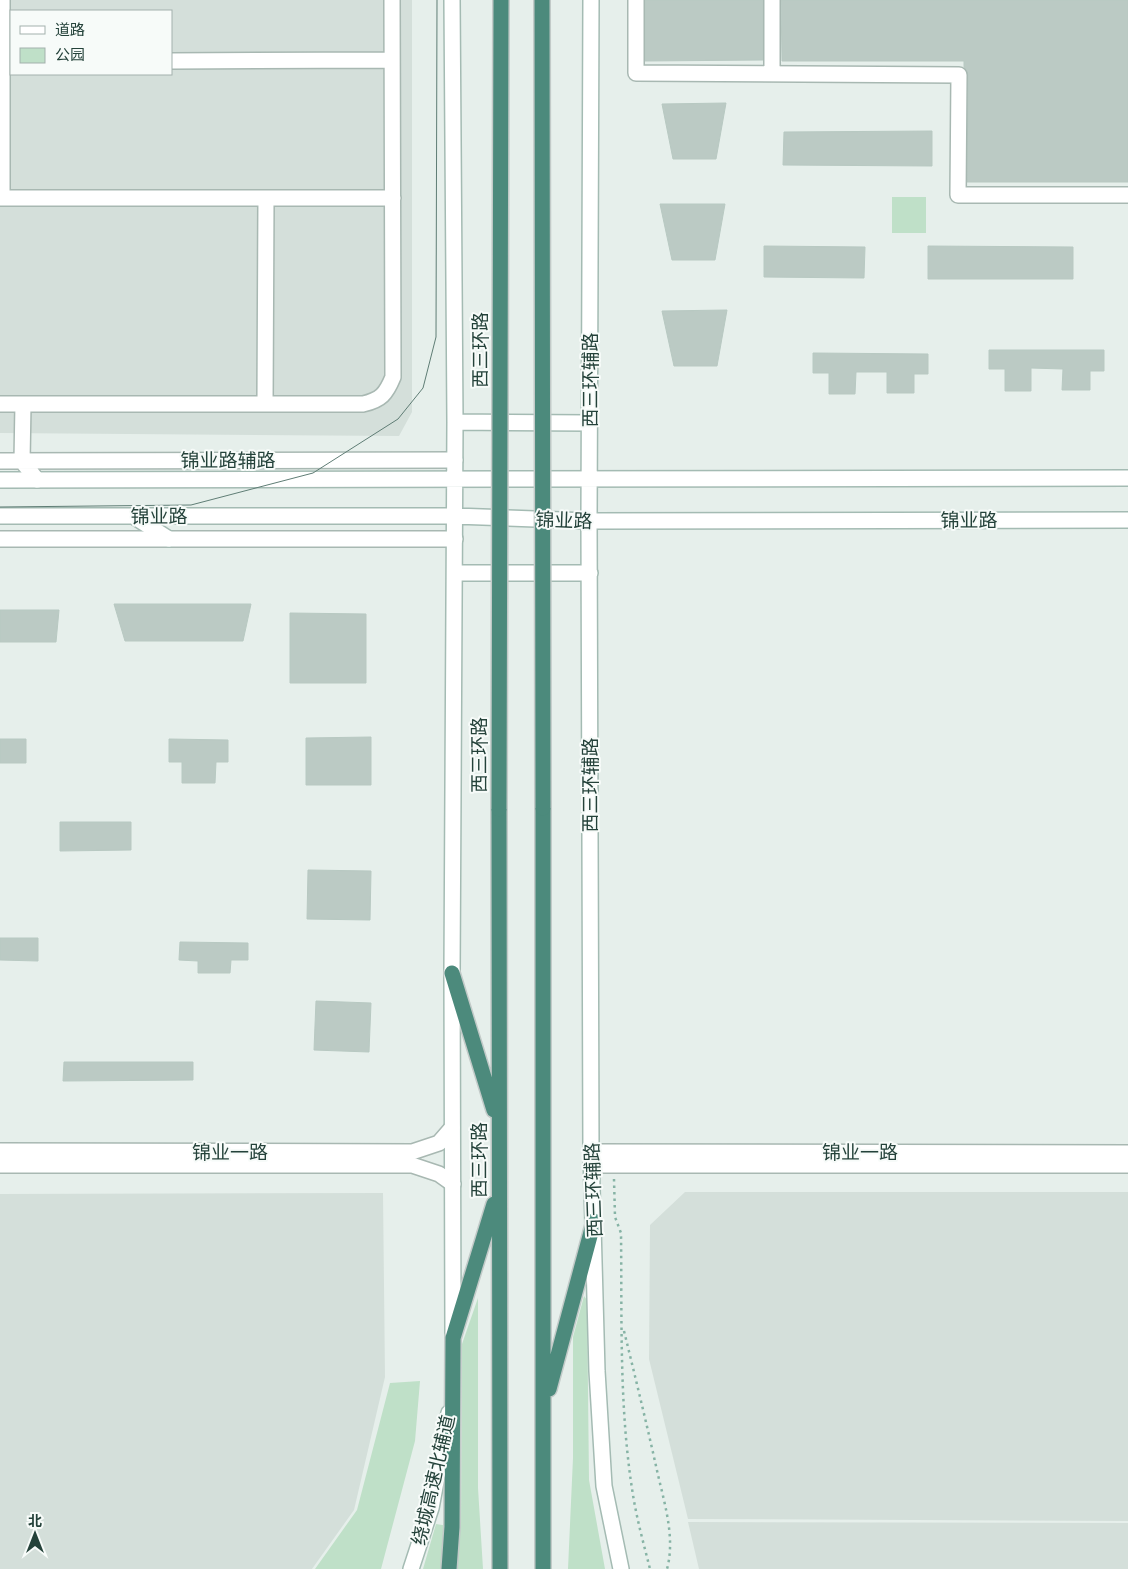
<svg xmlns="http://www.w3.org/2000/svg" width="1128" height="1569" font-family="Jost,'Noto Sans SC',sans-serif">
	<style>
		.built { fill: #d4dfda; fill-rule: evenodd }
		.green { fill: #bfe0c8 }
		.building { fill: #bbcac4; stroke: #b8c9c2 }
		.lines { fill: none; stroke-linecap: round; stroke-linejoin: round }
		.minor-casing { stroke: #a8b8b2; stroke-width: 18 }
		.tertiary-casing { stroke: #a8b8b2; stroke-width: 18 }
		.secondary-casing { stroke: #a4bbb3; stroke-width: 18 }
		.trunk-casing { stroke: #c2cac8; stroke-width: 18 }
		.path { stroke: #86b3a5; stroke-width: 2.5; stroke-dasharray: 2.5 4; stroke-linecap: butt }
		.minor { stroke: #fff; stroke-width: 15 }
		.tertiary { stroke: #fff; stroke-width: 15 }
		.secondary { stroke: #fff; stroke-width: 15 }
		.trunk { stroke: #4c8a7c; stroke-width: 15 }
		.tram { stroke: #5f7d75; stroke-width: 1 }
		.trunk-bridge-casing { stroke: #c2cac8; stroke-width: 18; stroke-linecap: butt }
		.trunk-bridge { stroke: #4c8a7c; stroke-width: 15 }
		.labels { text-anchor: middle; stroke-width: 4; stroke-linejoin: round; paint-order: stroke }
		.street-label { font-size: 19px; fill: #24423a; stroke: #f7fbf9 }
	</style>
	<rect width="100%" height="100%" fill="#e6efeb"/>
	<path class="built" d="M0 0H412V412L399 436 0 433ZM11 11H171V74H11Z
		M685 1192H1128V1521L688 1519 649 1359 650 1225Z
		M383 1193 385 1377 354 1510 312 1569H0V1194Z
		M688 1522 1128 1523V1569H699Z"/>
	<path class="green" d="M892 197H926V233H892Z
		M584 1296 587 1300 589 1480 605 1569H568L573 1458V1337Z
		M478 1298V1488L483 1569H423L436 1524 461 1528 462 1344Z
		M420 1381 415 1441 381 1569H315L357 1510 390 1383Z"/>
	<path class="building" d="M645 0H763V60L645 61Z
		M781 0H1128V182H967L968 75 964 67V61H782Z
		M726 103 716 159H673L662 104Z
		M932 131V166L783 165 784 132Z
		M660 204H725L715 260H672Z
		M764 246 865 247 864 278 764 277Z
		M928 246 1073 247V279H928Z
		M727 310 717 366H674L662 311Z
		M989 350H1104V371H1090V390H1062L1063 369 1031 368V391H1005V369H989Z
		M813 353 928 354V374H914V393H887V372H856L855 394H829V373H813Z
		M114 604H251L243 641H125Z
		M0 610H59L56 642H0Z
		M290 613 366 614V683H290Z
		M371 737V785H306V738Z
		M0 739H26V763H0Z
		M169 739 228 740V762H216L215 783H182V762H169Z
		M60 822H131V850L60 851Z
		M308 870 371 871 370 920 307 919Z
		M0 938H38V961L0 960Z
		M180 942 248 943V960H231L230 973H198V961L179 960Z
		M316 1001 371 1003 369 1052 314 1050Z
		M64 1062H193V1080L63 1081Z"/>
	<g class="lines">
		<g class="minor-casing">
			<path id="minor" d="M2 0V198
				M636 0V73L959 75 958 195H1128
				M171 61 392 60
				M772 73V0
				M0 198H393
				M0 404H363C381 400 386 394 393 377L392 0
				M23 404 22 461 37 480
				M265 404 266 198
				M0 461 455 460
				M0 539H455"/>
		</g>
		<g class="tertiary-casing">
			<path id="tertiary" d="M0 1151 412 1152 439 1143 452 1128
				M591 1152 1128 1153
				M0 1165H412L439 1174 453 1184
				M592 1165H1128"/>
		</g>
		<g class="secondary-casing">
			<path id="secondary" d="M452 0 455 422 452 973 453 1333
				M591 0 589 521 591 1152 597 1371 604 1486 621 1569
				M455 422 590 423
				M0 480 1128 478
				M0 516H455L589 521 1128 520
				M133 516 169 539
				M455 573H590
				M411 1569 431 1508 449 1413"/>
		</g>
		<g class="trunk-casing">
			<path id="trunk" d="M543 808V1569
				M499 809 500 1569
				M452 973 494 1110
				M549 1389 594 1221
				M449 1569 452 1527 453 1338 494 1204"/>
		</g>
		<path class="path" d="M614 1179 615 1217 621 1233C622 1320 619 1409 633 1495 637 1520 644 1545 650 1569
			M624 1331C635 1376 646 1421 656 1466 663 1499 676 1536 667 1569"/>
		<use href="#minor" class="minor"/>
		<use href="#tertiary" class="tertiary"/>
		<use href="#secondary" class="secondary"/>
		<use href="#trunk" class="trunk"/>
		<path class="tram" d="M0 507 191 505 313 473 398 419 423 388 436 337 437 0"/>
		<g class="trunk-bridge-casing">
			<path id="trunk-bridge" d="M542 0 543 808
				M499 809 501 0"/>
		</g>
		<use href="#trunk-bridge" class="trunk-bridge"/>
	</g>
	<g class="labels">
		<g class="street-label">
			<text transform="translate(480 350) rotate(-90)" y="7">西三环路</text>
			<text transform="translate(590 380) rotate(-90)" y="7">西三环辅路</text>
			<text x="228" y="467">锦业路辅路</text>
			<text x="159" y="523">锦业路</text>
			<text transform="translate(564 520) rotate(2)" y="7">锦业路</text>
			<text x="969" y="527">锦业路</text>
			<text transform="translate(479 755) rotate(-90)" y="7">西三环路</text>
			<text transform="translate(590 785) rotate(-90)" y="7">西三环辅路</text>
			<text x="230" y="1159">锦业一路</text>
			<text x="860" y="1159">锦业一路</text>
			<text transform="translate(479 1160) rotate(-90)" y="7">西三环路</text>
			<text transform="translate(593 1190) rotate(-92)" y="7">西三环辅路</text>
			<text transform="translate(433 1480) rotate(-77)" y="7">绕城高速北辅道</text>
		</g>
	</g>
	<rect x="10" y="10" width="162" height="65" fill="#f7fbf9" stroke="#a3b1ad"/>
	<rect x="20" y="26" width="25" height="8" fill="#ffffff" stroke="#a3b1ad"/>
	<text x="55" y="35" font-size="15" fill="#24423a">道路</text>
	<rect x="20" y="48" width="25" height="15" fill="#bfe0c8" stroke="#a3b1ad"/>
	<text x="55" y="60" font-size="15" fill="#24423a">公园</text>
	<g transform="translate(35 1534)" stroke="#f7fbf9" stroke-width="4" paint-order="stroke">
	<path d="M0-4L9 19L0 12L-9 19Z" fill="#24423a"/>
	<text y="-8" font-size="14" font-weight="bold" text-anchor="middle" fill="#24423a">北</text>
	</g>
</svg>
